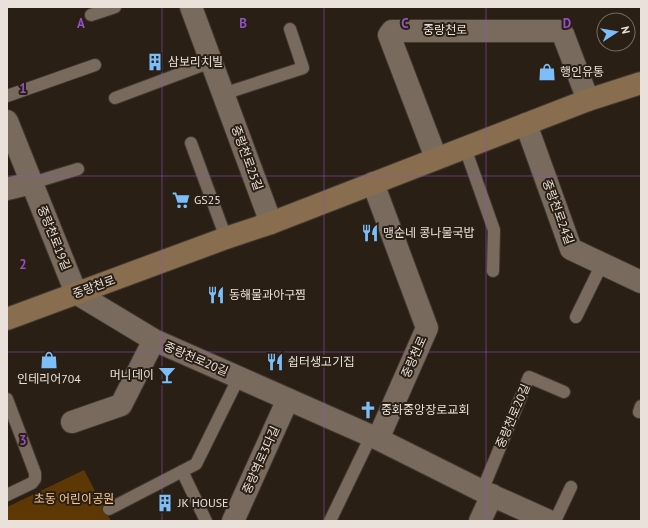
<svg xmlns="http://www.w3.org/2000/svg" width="648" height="528" font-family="'PT Sans','Noto Sans KR',sans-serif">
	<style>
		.green { fill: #5d3704 }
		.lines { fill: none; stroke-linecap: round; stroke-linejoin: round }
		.service-casing { stroke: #413932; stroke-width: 14 }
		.minor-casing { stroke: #413932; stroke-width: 24 }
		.secondary-casing { stroke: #413932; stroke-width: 24 }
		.service { stroke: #786b5e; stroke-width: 12 }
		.minor { stroke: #786b5e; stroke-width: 22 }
		.secondary { stroke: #886d4e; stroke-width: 22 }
		.grid { fill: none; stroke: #9150c4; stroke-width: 1; stroke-opacity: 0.55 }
		.labels { text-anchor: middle; stroke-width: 4; stroke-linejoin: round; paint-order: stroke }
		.street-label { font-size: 12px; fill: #e9e1da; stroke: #2a1f14 }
		.poi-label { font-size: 12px; fill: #e9e1da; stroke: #2a1f14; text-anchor: start }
		.park-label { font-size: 12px; fill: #fcc894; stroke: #2a1f14 }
		.grid-label { font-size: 13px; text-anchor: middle; font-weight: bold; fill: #9150c4; stroke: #2a1f14; stroke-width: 4; stroke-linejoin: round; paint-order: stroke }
	</style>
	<rect width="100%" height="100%" fill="#2a1f14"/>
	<path class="green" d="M84 470 111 521H7V507Z"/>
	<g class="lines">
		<g class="service-casing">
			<path id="service" d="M91 15 115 7
				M223 94 303 68 290 29
				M7 96 95 65
				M115 98 211 62
				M191 143 226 238
				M465 148 494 230 493 271
				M32 183 78 169
				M576 317 602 264
				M7 399 35 473V479L32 483 7 495
				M639 412 641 406
				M182 471 206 521
				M482 491 529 377 564 392
				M109 509 196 464 239 377
				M330 521 371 436
				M555 521 571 487"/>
		</g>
		<g class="minor-casing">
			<path id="minor" d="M191 7 271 223
				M7 121 76 293 154 340 378 439 482 491 549 521
				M526 124 571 249 641 282
				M436 158 389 35 392 31H559L563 34 588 100
				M373 183 427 328 378 439
				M7 189 32 183
				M72 422 121 405 154 340
				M233 521 288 399
				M480 521 492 495"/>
		</g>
		<g class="secondary-casing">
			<path id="secondary" d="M7 319 226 238 271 223 588 100 641 83"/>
		</g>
		<use href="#service" class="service"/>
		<use href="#minor" class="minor"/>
		<use href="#secondary" class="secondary"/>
	</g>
	<path class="grid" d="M162 7V521M324 7V521M486 7V521M7 176H641M7 352H641"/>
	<defs>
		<g id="building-bare" transform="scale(1.38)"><path d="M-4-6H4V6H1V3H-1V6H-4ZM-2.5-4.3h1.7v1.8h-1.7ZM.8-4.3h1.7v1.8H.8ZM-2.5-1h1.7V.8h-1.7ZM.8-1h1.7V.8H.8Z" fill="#7cbef9" stroke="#2a1f14" stroke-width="2.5" paint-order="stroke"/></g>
		<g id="shop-bare" transform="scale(1.38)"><path d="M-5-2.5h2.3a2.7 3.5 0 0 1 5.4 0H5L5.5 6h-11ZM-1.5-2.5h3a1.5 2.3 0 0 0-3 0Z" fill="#7cbef9" stroke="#2a1f14" stroke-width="2.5" paint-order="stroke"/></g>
		<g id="supermarket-bare" transform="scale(1.38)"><path d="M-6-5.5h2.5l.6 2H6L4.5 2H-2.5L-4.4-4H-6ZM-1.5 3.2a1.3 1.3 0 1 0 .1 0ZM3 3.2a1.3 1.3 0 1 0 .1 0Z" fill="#7cbef9" stroke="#2a1f14" stroke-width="2.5" paint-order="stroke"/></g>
		<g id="restaurant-bare" transform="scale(1.38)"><path d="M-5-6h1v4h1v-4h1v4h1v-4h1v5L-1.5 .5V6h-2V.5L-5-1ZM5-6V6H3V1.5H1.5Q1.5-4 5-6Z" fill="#7cbef9" stroke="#2a1f14" stroke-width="2.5" paint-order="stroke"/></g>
		<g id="bar-bare" transform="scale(1.38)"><path d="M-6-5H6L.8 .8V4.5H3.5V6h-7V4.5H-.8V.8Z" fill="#7cbef9" stroke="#2a1f14" stroke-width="2.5" paint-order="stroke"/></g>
		<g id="church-bare" transform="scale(1.38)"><path d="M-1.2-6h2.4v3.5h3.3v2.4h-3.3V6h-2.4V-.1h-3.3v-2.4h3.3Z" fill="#7cbef9" stroke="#2a1f14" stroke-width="2.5" paint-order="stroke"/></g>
	</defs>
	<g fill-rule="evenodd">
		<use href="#building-bare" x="155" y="62"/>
		<use href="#shop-bare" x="547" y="72"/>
		<use href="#supermarket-bare" x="181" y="200"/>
		<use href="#restaurant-bare" x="370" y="233"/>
		<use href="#restaurant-bare" x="216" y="295"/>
		<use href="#shop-bare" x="49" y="360"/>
		<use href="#restaurant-bare" x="275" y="362"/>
		<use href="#bar-bare" x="167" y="375"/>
		<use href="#church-bare" x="368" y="410"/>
		<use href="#building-bare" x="165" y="503"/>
	</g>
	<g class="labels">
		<g class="street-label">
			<text x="445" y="34">중랑천로</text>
			<text transform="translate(247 158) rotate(70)" y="4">중랑천로25길</text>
			<text transform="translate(558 212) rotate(70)" y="4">중랑천로24길</text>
			<text transform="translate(54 238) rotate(68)" y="4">중랑천로19길</text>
			<text transform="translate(94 287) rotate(-20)" y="4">중랑천로</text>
			<text transform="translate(414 357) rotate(-66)" y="4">중랑천로</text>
			<text transform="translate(196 359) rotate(23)" y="4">중랑천로20길</text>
			<text transform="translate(513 416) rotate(-67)" y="4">중랑천로20길</text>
			<text transform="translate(261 460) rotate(-66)" y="4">중랑역로3다길</text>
		</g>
		<g class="poi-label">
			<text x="168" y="66">삼보리치빌</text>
			<text x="560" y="76">행인유통</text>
			<text x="194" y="204">GS25</text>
			<text x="383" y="237">맹순네 콩나물국밥</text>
			<text x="229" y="299">동해물과아구찜</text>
			<text x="288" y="366">쉽터생고기집</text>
			<text x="154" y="379" text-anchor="end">머니데이</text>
			<text x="49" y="383" text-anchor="middle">인테리어704</text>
			<text x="381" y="414">중화중앙장로교회</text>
			<text x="178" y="507">JK HOUSE</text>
		</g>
		<g class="park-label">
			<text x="74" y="503">초동 어린이공원</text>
		</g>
	</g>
	<g class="grid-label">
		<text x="81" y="28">A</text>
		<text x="243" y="28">B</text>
		<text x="405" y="28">C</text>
		<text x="567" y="28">D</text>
		<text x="23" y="93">1</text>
		<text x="23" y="269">2</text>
		<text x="23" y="445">3</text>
	</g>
	<rect width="648" height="528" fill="none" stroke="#e9e1da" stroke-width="16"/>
	<g transform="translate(616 32) rotate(78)"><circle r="19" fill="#2a1f14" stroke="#766d63"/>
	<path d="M0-3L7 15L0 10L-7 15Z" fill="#7cbef9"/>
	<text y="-6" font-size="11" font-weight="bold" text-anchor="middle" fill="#e9e1da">N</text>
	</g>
</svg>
